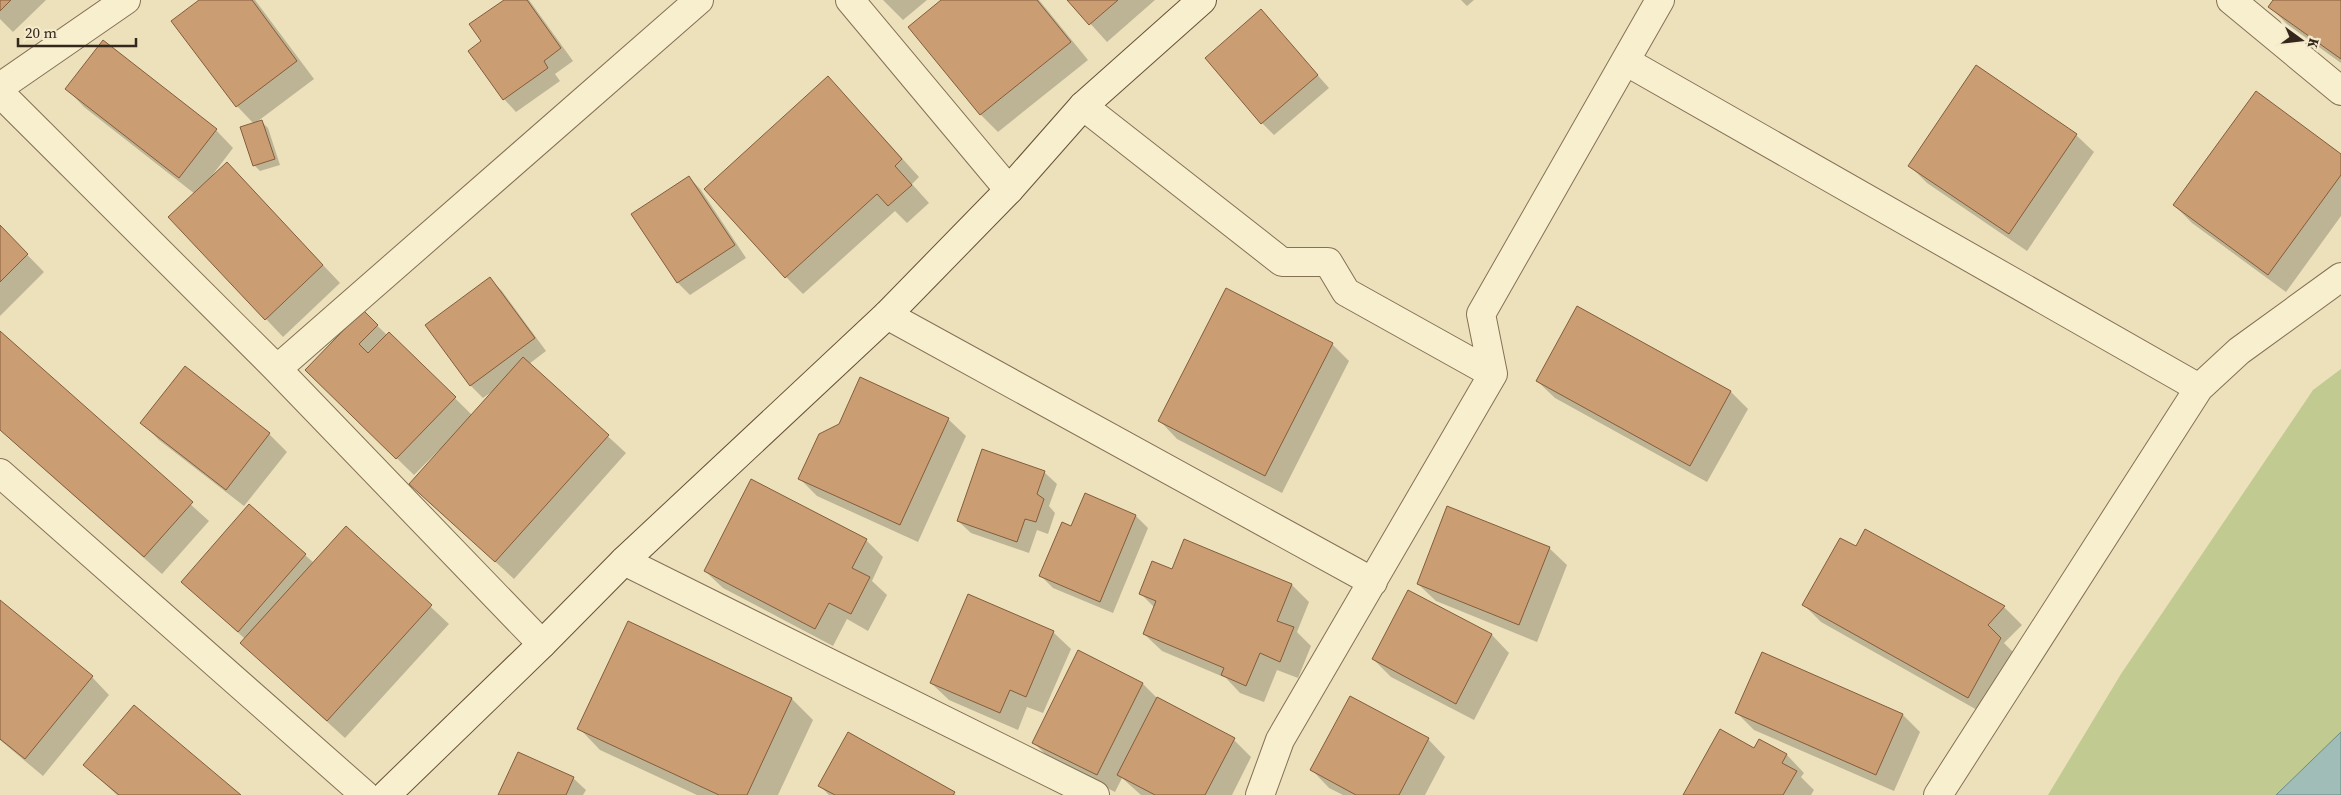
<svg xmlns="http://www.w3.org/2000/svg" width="2341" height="795" font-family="'Source Serif 4',serif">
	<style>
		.green { fill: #c0ca91 }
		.water { fill: #a0beb7; stroke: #688b85 }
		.shadow { fill: #0003 }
		.building { fill: #cb9d72; stroke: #835d3c }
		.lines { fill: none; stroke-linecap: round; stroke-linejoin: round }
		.street-casing { stroke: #847156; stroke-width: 30 }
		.secondary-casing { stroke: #665239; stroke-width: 30 }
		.street { stroke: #f8efcf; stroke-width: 28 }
		.secondary { stroke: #f8efcf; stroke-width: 28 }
	</style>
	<rect width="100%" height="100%" fill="#ede1bc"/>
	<path class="green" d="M2341 369V732L2276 795H2048L2121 674 2313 390Z"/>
	<path class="water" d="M2341 732V795H2276Z"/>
	<path class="shadow" d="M0 0H46L13 32 0 19Z
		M201 0H255L314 79 254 124 237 106Z
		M506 0H529L573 61 555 74 560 81 516 112 504 99 483 42Z
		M883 0H927L903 20Z
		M943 0H1039L1088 60 998 132 981 115 910 27Z
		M1069 0H1155L1107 42Z
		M1461 0H1474L1467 6Z
		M2275 0H2341V63L2287 24 2270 7Z
		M1261 11 1329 88 1274 135 1262 123Z
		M104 42 216 130 233 148 211 177 244 181 340 283 283 337 266 319 195 194 84 107 67 89Z
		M845 95 919 177 912 184 929 203 907 223 895 211 803 294 786 277Z
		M262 122 268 128 280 165 260 171 254 165Z
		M2076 135 2094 152 2027 251 1927 183 1910 166Z
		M2341 156V216L2286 292 2192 223 2174 205Z
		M689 177 701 190 746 258 690 295 678 283Z
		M0 227 44 272 0 316Z
		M490 279 502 291 546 351 529 364 626 453 514 579 411 484 441 451 439 450 414 475 306 370 363 312 387 335 389 333 472 415 493 391 483 398 471 386 427 326Z
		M0 333 209 521 162 574 0 430Z
		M1332 344 1349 361 1282 493 1177 439 1160 421Z
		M185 368 269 434 287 452 244 506 159 440 142 423Z
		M1537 381 1731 392 1748 409 1707 482 1555 398Z
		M948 419 966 436 918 542 817 496 800 479Z
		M1044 472 1057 484 1049 506 1055 513 1048 534 1037 530 1029 553 971 533 958 521Z
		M1086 495 1136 516 1148 528 1113 613 1053 588 1041 576 1072 527Z
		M249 505 314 563 346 528 449 624 345 738 259 660 245 639 183 582Z
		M1866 530 2005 608 2022 625 2004 643 2018 657 1986 715 1821 622 1804 605 1856 548Z
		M866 540 883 557 872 581 887 595 868 631 847 619 833 646 723 588 705 571Z
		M1549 548 1567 565 1537 642 1436 601 1418 584Z
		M1172 571 1292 585 1309 602 1297 632 1311 646 1298 678 1277 670 1264 702 1240 693 1226 678 1162 651 1144 634 1155 608 1140 593Z
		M1408 592 1492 635 1509 653 1474 720 1391 677 1373 659Z
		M0 602 92 677 109 695 43 776 0 740Z
		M629 622 792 699 813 720 778 795H697L600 750 579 728Z
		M1053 632 1071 649 1043 713 1027 707 1018 730 949 700 931 683Z
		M1143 684 1159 700 1234 740 1251 757 1232 795H1141L1122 778 1115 792 1051 760 1033 742Z
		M1737 713 1903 715 1920 732 1894 791 1754 730Z
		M848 734 954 793 956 795H829L820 786Z
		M1428 739 1445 757 1425 795H1343L1329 788 1312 770Z
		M1760 740 1787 755 1804 773 1801 777 1814 790 1811 795H1685L1754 750Z
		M85 765 239 795H117Z
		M573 778 586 790 583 795H500Z"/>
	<path class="building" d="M0 0H11L0 11Z
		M199 0H252L297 61 236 107 171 21Z
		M504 0H527L561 48 544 61 548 68 503 100 468 51 481 41 469 24Z
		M941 0H1037L1071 42 980 115 908 27Z
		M1067 0H1118L1089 25Z
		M2273 0H2341V59L2268 7Z
		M1261 9 1318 75 1261 124 1205 58Z
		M103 40 217 129 179 178 65 89Z
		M1976 65 2077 134 2009 234 1908 166Z
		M828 76 902 159 895 166 912 185 888 206 877 194 785 278 704 189Z
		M2256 91 2341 154V175L2268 275 2173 205Z
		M262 120 275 159 253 166 240 127Z
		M227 162 323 265 265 320 168 217Z
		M689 176 735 245 677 283 631 214Z
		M0 225 28 254 0 282Z
		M490 277 535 338 470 386 425 325Z
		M1226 288 1333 343 1265 476 1158 421Z
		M1577 306 1731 391 1690 466 1536 381Z
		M363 310 378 325 359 344 368 353 389 332 456 397 396 459 305 370Z
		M0 331 193 502 144 557 0 430Z
		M523 357 609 435 495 562 409 484Z
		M185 366 270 433 226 490 140 423Z
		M860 377 949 418 900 525 798 479 819 434 839 424Z
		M982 449 1045 471 1037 494 1044 499 1036 522 1025 519 1017 542 957 521Z
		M751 479 867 539 852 568 870 577 851 614 829 603 815 629 704 571Z
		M1085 493 1136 515 1100 602 1039 576 1062 522 1071 526Z
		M249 504 306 554 238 632 181 582Z
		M1447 506 1550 547 1519 625 1417 584Z
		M346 526 432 605 327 721 240 643Z
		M1865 529 2005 606 1988 625 2001 638 1968 698 1802 605 1840 538 1856 546Z
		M1184 539 1292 584 1277 621 1294 627 1280 662 1260 653 1246 686 1221 675 1224 668 1143 634 1156 601 1139 594 1152 561 1172 569Z
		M1408 590 1492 634 1456 704 1372 659Z
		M968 594 1054 631 1026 697 1010 690 1000 713 930 683Z
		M0 600 93 676 25 759 0 739Z
		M628 621 792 698 747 795H719L577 729Z
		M1078 650 1143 683 1097 775 1032 743Z
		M1762 652 1903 714 1876 775 1735 713Z
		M1350 696 1429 738 1399 795H1356L1310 770Z
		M1157 697 1235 738 1205 795H1155L1117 775Z
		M134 705 241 795H119L83 765Z
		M1720 729 1754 748 1759 739 1787 754 1782 763 1797 771 1783 795H1683Z
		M848 732 955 792 953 795H835L818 786Z
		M518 752 574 777 566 795H498Z"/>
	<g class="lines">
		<g class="street-casing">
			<path id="street" d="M850 0 1009 190
				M2231 0 2341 91
				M1627 62 2199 388
				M0 87 126 0
				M0 93 277 369 542 644
				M1083 106 1282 262H1328L1346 292 1493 374
				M887 315 1373 582
				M277 369 699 0
				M0 473 365 795
				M624 561 1095 795
				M1260 795 1280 740 1493 374 1481 314 1660 0
				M1938 795 2199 388 2239 351 2341 277"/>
		</g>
		<g class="secondary-casing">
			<path id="secondary" d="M386 795 542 644 624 561 887 315 1009 190 1083 106 1202 0"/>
		</g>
		<use href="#street" class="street"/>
		<use href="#secondary" class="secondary"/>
	</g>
	<g transform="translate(2301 40) rotate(105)" stroke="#f5ebcc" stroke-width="4" paint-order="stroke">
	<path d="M0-4L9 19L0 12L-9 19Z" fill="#33281b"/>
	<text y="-8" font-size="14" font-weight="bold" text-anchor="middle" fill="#33281b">K</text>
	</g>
	<path d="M18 38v8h118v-8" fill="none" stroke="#33281b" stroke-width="2.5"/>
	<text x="25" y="38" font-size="15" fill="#33281b" stroke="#f5ebcc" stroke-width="4" paint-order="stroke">20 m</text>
</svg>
